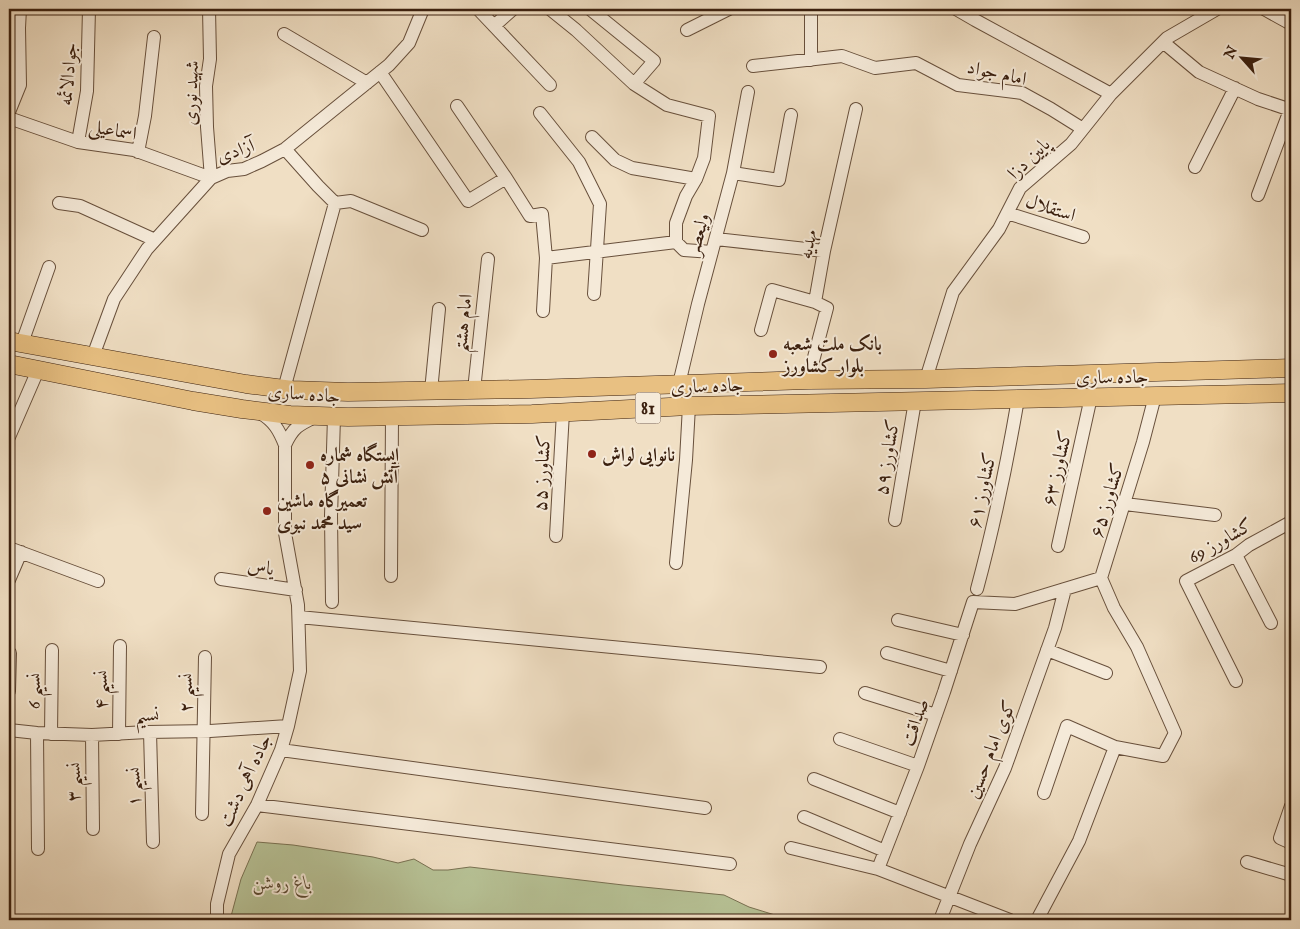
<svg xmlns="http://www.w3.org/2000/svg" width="1300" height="929" font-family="'IM FELL English',Amiri,serif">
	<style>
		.green { fill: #b7c296; stroke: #797152 }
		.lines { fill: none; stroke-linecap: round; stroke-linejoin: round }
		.minor-casing { stroke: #68503c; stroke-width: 14 }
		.highway-casing { stroke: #3b200f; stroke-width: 19 }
		.minor { stroke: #f5ead9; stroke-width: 12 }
		.highway { stroke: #e8c082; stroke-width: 18 }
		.poi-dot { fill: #8f2418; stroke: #f5ead9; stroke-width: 2 }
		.labels { text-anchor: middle; stroke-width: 4; stroke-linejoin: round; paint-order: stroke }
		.shield { fill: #f5ead9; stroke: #735d4c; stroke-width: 1 }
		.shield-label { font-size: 18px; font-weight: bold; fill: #3b200f }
		.street-label { font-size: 19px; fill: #3b200f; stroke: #f5ead9 }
		.poi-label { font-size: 19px; font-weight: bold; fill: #3b200f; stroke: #f5ead9; text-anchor: start }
		.park-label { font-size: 19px; font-style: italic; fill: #5a4831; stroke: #f5ead9 }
	</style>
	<rect width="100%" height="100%" fill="#f0dfc4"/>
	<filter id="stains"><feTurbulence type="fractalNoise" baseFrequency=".004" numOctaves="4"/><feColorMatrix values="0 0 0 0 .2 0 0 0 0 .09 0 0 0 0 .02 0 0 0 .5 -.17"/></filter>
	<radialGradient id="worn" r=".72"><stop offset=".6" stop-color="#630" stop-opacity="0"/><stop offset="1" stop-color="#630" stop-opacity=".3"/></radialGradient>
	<path class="green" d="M257 842 293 845 373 857 398 863 414 859 433 870H448L470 867 623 885 724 895 749 907 791 920H230L241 879Z"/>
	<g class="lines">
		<g class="minor-casing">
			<path id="minor" d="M478 9 550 85
				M550 9 576 30 634 84 667 105 709 116 704 158 696 179 686 196 676 223V242
				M590 9 654 61 634 84
				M956 9 975 20 1111 94
				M1264 9 1291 24
				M9 22H13L19 28 20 85 9 112
				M494 26 513 9
				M19 28 20 9
				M687 30 729 9
				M284 34 367 83
				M1163 42 1199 72 1258 99 1291 110
				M811 60V9
				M753 66 842 56 875 68 916 63 958 85 1022 93 1051 109 1083 129
				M380 72 468 201 506 178 530 216 542 214 546 258 676 242 684 250 712 252
				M457 106 506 178
				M540 113 579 162 600 204 594 294
				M9 118 78 142 134 150 211 178 207 127 206 86 210 59 209 9
				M592 137 615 160 632 168 696 179
				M78 142 87 91 89 9
				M138 152 145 116 154 37
				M1195 167 1235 88
				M733 173 779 180 791 115
				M1258 195 1290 110
				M59 203 80 206 155 240
				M335 203 351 201 422 230
				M1007 213 1083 237
				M716 239 824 251
				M543 311 546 258
				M761 330 772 290 815 302
				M22 343 49 267
				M93 356 114 299 147 249 211 178 227 171 244 169 262 161 285 149 343 102 389 65 409 43 423 9
				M926 379 953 292 999 229 1020 188 1071 144 1111 94 1167 38 1217 9
				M808 380 827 308 815 302 824 251 856 109
				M679 384 698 304 733 173 748 92
				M284 389 335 203 318 186 285 149
				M474 390 488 259
				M431 391 439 309
				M9 437 38 370
				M285 445C293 428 298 425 315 417
				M1125 504 1215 515
				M895 520 915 401
				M556 536 563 412
				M1058 546 1091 397
				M9 548 98 581
				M1236 555 1271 623
				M676 563 686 460 689 406
				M391 576 392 416
				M1101 578 1114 608 1137 647 1175 733 1163 756 1115 747
				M221 579 296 590
				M9 580 21 552
				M977 589C994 526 1007 463 1018 399
				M332 602 331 516 334 417
				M299 617 820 667
				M898 620 963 635
				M1047 650 1106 673
				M887 653 951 671
				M1236 681 1186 581 1236 555 1249 545 1291 522
				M9 691 10 653
				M865 693 936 715
				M9 730 37 733 92 735 147 732 210 731 288 726
				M150 732 153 842
				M37 733 38 849
				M51 734 52 650
				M119 734 120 646
				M92 735 93 829
				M840 739 918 766
				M281 750 705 808
				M814 779 900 813
				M257 805 730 864
				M1291 806 1280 838 1291 843
				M202 814 205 657
				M804 817 885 851
				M791 848 878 869
				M1247 862 1291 875
				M217 920V904L229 854 257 805 281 750 288 726 300 671 298 605 285 533V445C279 430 274 421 260 413
				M940 920 970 844 1005 768 1055 628 1065 589
				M1010 920 878 869 918 766 944 692 973 602 1015 604 1101 578 1143 442 1155 396
				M1037 920 1079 841 1115 747 1067 726 1044 793"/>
		</g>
		<g class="highway-casing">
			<path id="highway" d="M9 341 246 384 292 390 348 392 531 389 808 380 926 379 1291 368
				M9 364 193 401 242 409 290 415 348 417 532 414 689 406 1291 393"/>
		</g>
		<use href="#minor" class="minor"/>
		<use href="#highway" class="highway"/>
	</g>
	<g class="poi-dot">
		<circle cx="773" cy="354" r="5"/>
		<circle cx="592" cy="454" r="5"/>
		<circle cx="310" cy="465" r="5"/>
		<circle cx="267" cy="511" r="5"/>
	</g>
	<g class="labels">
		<rect class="shield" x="635.5" y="392.5" width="25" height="31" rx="4"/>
		<g class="shield-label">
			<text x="648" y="414">81</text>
		</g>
		<g class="street-label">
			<text transform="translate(997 72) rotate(12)" y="7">امام جواد</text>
			<text transform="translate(67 74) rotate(-85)" y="7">جوادالائمه</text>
			<text transform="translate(190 93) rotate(-88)" y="7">شهید نوری</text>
			<text transform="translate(113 129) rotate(10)" y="7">اسماعیلی</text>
			<text transform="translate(235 150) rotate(-19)" y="7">آزادی</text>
			<text transform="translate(1028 158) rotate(-44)" y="7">پایین دزا</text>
			<text transform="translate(1051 207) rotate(18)" y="7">استقلال</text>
			<text transform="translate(697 234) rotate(-75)" y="7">ولیعصر</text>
			<text transform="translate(807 244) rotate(-78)" y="7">مهدیه</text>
			<text transform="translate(462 323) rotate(-84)" y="7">امام هشتم</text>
			<text transform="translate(1112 376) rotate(-1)" y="7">جاده ساری</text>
			<text transform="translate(707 385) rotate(-2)" y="7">جاده ساری</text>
			<text transform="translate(304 393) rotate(4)" y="7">جاده ساری</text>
			<text transform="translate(886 457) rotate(-81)" y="7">کشاورز ۵۹</text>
			<text transform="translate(1056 468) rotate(-77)" y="7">کشاورز ۶۳</text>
			<text transform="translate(541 473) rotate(-87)" y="7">کشاورز ۵۵</text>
			<text transform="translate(981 490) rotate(-78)" y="7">کشاورز ۶۱</text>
			<text transform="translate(1106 500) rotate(-73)" y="7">کشاورز ۶۵</text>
			<text transform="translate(1220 540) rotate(-30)" y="7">کشاورز 69</text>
			<text transform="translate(261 566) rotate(9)" y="7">یاس</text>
			<text transform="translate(100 690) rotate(-89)" y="7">نسیم ۴</text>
			<text transform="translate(33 691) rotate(-89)" y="7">نسیم 6</text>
			<text transform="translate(185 693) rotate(-89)" y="7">نسیم ۲</text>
			<text transform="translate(147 714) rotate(-2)" y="7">نسیم</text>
			<text transform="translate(914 722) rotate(-70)" y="7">صداقت</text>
			<text transform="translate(990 749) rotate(-68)" y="7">کوی امام حسین</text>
			<text transform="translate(244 780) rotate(-65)" y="7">جاده آهی دشت</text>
			<text transform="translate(73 782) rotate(-90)" y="7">نسیم ۳</text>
			<text transform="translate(133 787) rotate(-91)" y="7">نسیم ۱</text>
		</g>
		<g class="poi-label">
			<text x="783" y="350">بانک ملت شعبه<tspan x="783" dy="22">بلوار کشاورز</tspan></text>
			<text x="320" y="461">ایستگاه شماره<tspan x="320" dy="22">۵ آتش نشانی</tspan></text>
			<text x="602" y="461">نانوایی لواش</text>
			<text x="277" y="507">تعمیرگاه ماشین<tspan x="277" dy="22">سید محمد نبوی</tspan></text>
		</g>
		<g class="park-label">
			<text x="282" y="889">باغ روشن</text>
		</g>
	</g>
	<rect width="1300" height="929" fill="none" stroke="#f0dfc4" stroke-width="30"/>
	<rect x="10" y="10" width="1280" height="909" fill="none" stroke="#3b200f" stroke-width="2.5"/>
	<rect x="15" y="15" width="1270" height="899" fill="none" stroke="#3b200f"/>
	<g transform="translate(1242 58) rotate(297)" stroke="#f5ead9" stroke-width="4" paint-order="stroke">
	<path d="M0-4L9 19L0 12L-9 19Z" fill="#3b200f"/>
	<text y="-8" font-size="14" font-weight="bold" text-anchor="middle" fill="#3b200f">N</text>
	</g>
	<rect width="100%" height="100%" filter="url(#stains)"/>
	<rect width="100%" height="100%" fill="url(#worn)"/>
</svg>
